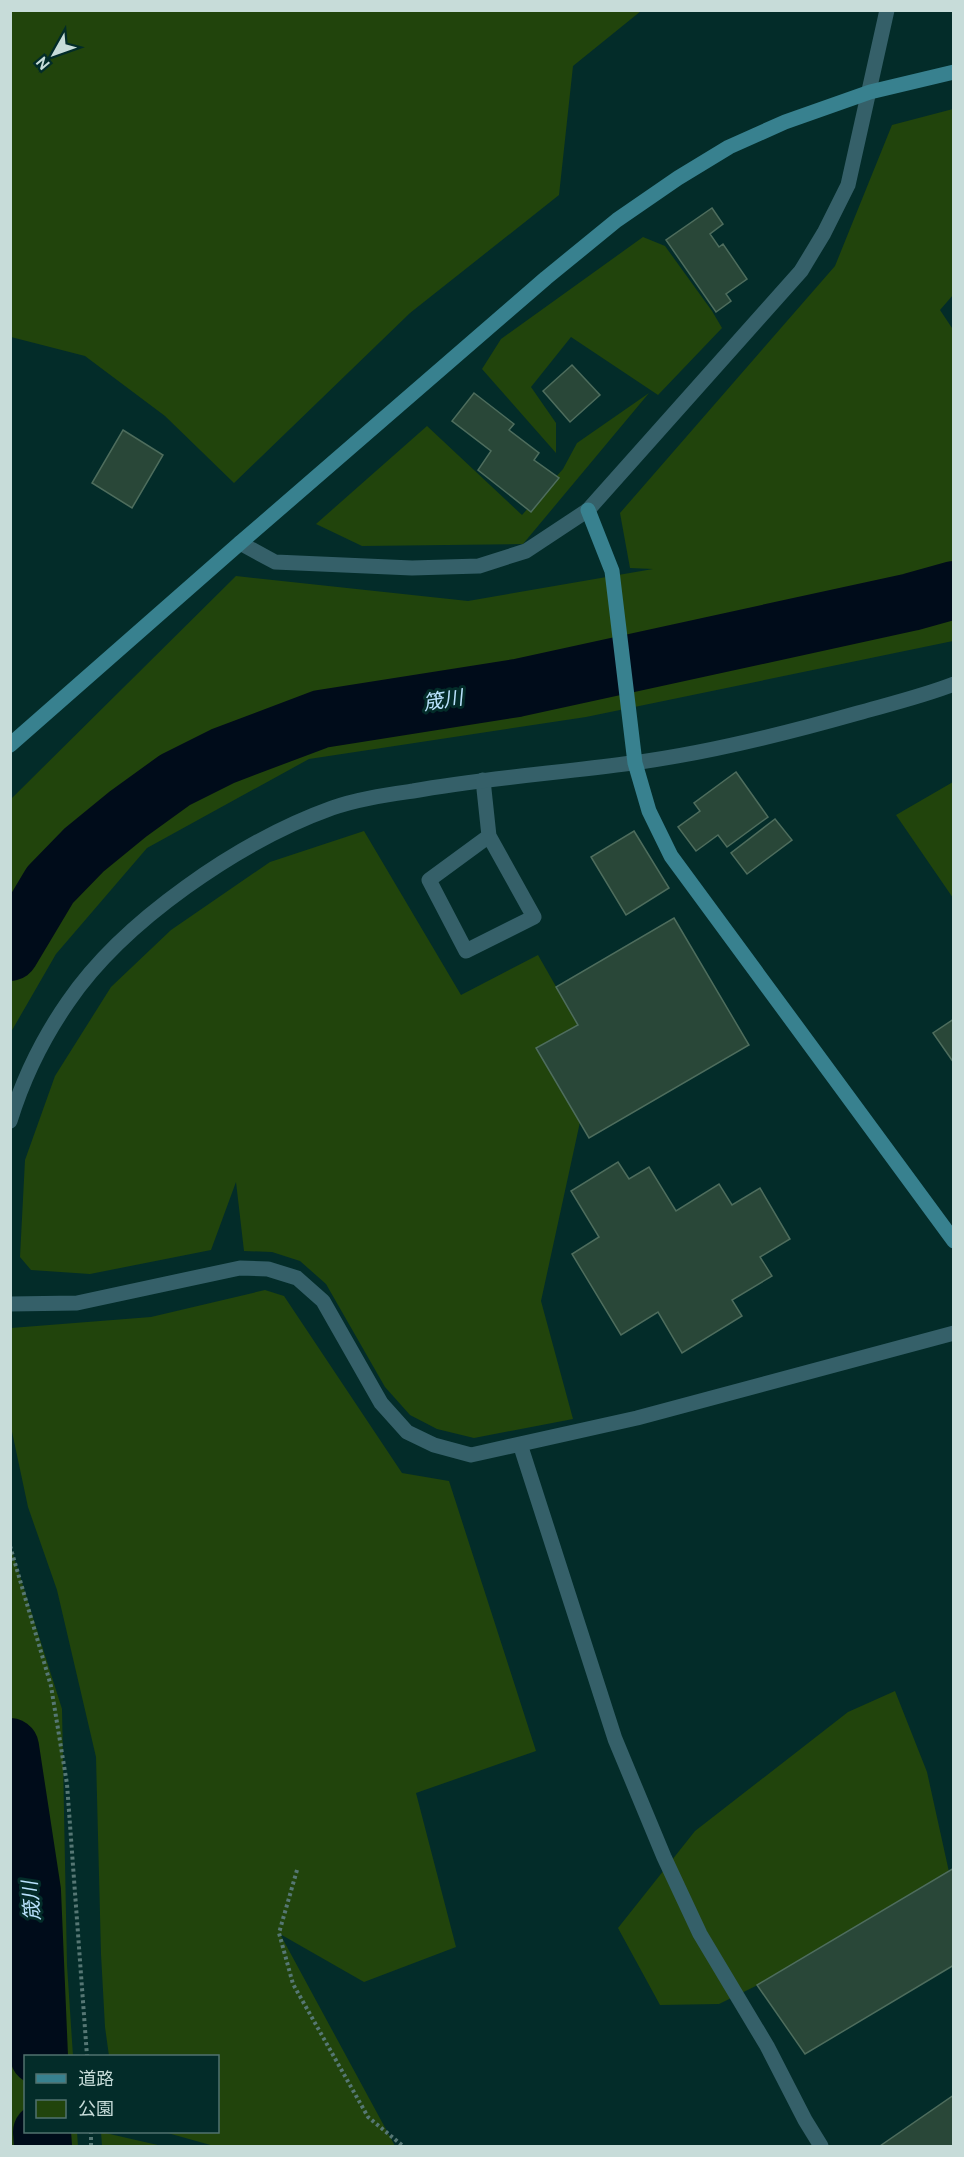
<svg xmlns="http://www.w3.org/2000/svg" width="964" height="2157" font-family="Cabin,'Noto Sans JP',sans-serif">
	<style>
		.green { fill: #21440c }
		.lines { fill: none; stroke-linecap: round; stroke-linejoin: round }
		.river { stroke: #000c1a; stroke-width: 58 }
		.building { fill: #294738; stroke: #4e6d5d; stroke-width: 1.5 }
		.path { stroke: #567774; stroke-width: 4; stroke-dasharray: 3 3; stroke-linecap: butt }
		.lane { stroke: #356069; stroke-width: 15 }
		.street { stroke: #356069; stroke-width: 15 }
		.secondary { stroke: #38818f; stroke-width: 15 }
		.labels { text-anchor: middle; stroke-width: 6; stroke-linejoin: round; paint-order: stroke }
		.water-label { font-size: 20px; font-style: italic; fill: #b9e2fd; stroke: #032c29 }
	</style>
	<rect width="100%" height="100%" fill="#032c29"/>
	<path class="green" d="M10 11 11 10 641 11 573 66 559 195 410 313 234 483 165 416 85 356 11 337Z
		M953 109V295L940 310 954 331 953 641 586 717 309 759 147 848 56 954 11 1032V799L236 576 468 601 653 569 630 568 620 513 835 266 892 125Z
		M643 237 665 246 712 311 722 328 658 395 571 337 531 387 556 423V453L482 369 501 339Z
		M649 393 523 544 362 546 316 524 427 426 522 515 563 469 577 443Z
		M953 782V898L896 815Z
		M364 831 461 995 538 955 578 1025 537 1049 580 1122 541 1301 573 1419 474 1438 437 1429 410 1415 385 1387 326 1284 300 1261 272 1252 244 1251 236 1182 211 1250 90 1274 31 1270 20 1257 25 1160 55 1076 111 987 171 930 270 862Z
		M265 1290 284 1296 402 1473 449 1481 536 1751 416 1793 456 1947 364 1982 280 1934 395 2146H214L164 2132H218V2056H109L105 2027 101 1954 96 1757 57 1590 28 1507 11 1427V1328L151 1317Z
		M11 1548 62 1709 67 1965 73 2056H26V2132H77L78 2146H11Z
		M895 1691 927 1772 953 1890 719 2004 660 2005 618 1928 695 1831 848 1712Z
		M101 2132 162 2146H102Z"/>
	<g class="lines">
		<path class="river" d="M10 952 50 885 84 850 128 814 175 780 223 756 321 719 517 688 911 602 954 590
			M10 1747 32 1891 39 2056
			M42 2132 43 2146"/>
	</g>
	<path class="building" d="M712 208 723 224 710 234 719 247 723 244 747 279 726 294 731 301 716 312 666 240Z
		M572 365 600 395 570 422 543 391Z
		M474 393 514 424 509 430 539 453 534 460 559 478 531 512 478 470 491 451 452 421Z
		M123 430 163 455 132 508 92 483Z
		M736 772 768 817 727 847 718 835 696 851 678 827 700 811 694 803Z
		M775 819 792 840 747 874 731 853Z
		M634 831 669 888 626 915 591 857Z
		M674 918 749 1045 589 1138 536 1048 578 1025 556 987Z
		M954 1019V1063L933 1033Z
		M618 1162 629 1179 649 1167 676 1211 719 1184 732 1205 760 1188 790 1239 760 1257 772 1276 732 1300 742 1316 682 1353 658 1312 621 1335 572 1254 599 1237 571 1191Z
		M954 1868V1965L805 2054 757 1985Z
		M954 2095V2146H880Z"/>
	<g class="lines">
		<path class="path" d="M10 1546 51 1686 67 1784 87 2056
			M297 1870 279 1933 293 1984 368 2117 403 2146
			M91 2146V2132"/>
		<path class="lane" d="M483 780 489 836 534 917 466 951 429 880 489 836"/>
		<path class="street" d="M240 543 275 562 412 568 479 566 526 551 588 510 801 271 824 233 848 185 887 10
			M10 1121C23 1079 43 1038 68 1002 123 921 240 841 332 808 357 799 386 795 413 791 485 778 559 773 632 763 709 753 784 734 858 713 890 704 923 696 954 684
			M10 1304 77 1303 240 1268 268 1269 297 1278 323 1301 381 1403 407 1432 434 1445 471 1455 637 1418 954 1333
			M520 1444 615 1739 664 1857 700 1934 767 2046 805 2120 821 2146"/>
		<path class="secondary" d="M588 510 612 571 635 763 649 811 671 856 954 1241
			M10 745 240 543 546 278 617 220 678 178 729 147 785 122 870 92 954 72"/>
	</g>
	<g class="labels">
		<g class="water-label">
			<text transform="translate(443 700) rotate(-9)" y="7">筬川</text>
			<text transform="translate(31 1901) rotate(-95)" y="7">筬川</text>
		</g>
	</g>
	<rect width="964" height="2157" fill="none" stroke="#c7dcd9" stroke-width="24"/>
	<rect x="24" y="2055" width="195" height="78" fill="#032c29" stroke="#51726f" stroke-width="1.5"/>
	<rect x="36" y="2074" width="30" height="9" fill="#38818f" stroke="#51726f" stroke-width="1.5"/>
	<text x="78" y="2085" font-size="18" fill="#c7dcd9">道路</text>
	<rect x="36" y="2100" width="30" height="18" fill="#21440c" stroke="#51726f" stroke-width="1.5"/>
	<text x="78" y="2115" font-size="18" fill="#c7dcd9">公園</text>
	<g transform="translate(54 54) rotate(230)" stroke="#032c29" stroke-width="4.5" paint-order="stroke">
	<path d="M0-4.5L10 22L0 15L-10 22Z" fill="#c7dcd9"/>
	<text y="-9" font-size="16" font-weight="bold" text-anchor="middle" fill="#c7dcd9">N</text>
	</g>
</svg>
